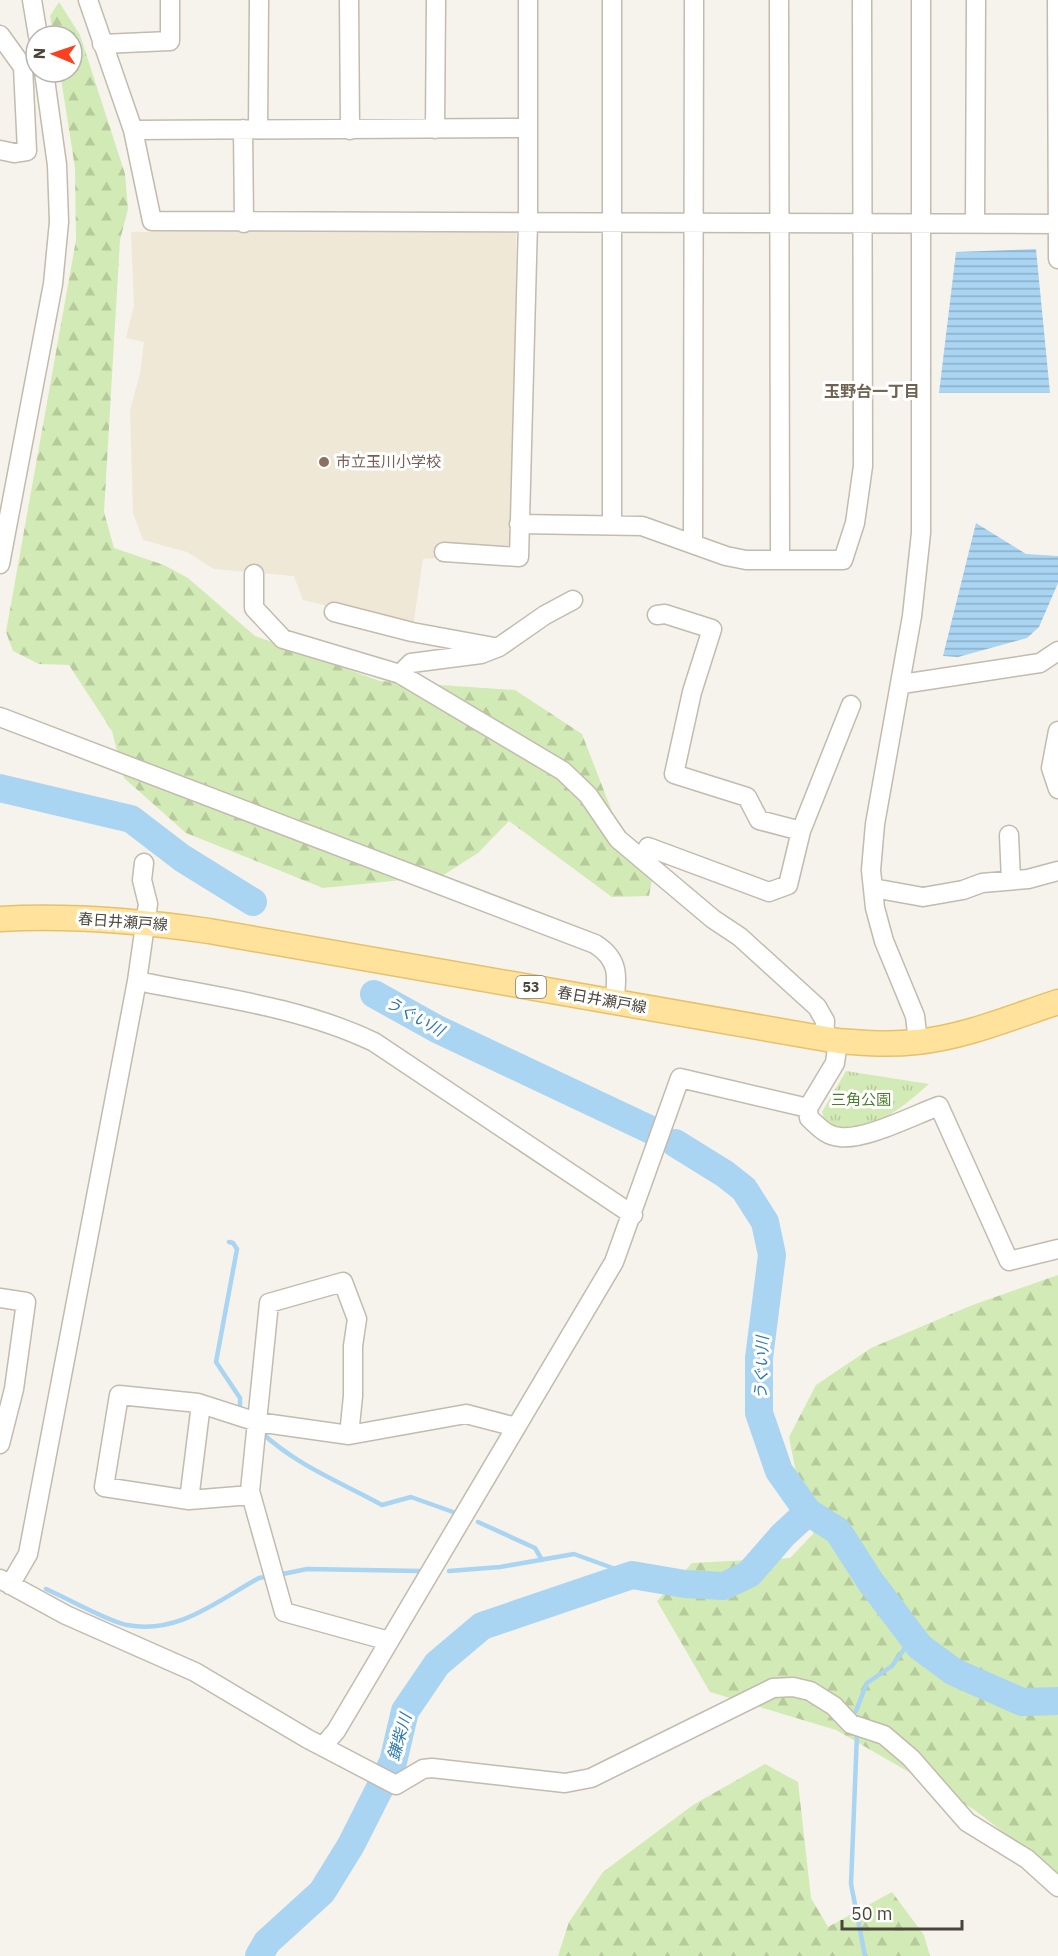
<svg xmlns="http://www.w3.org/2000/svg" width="1058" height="1956" font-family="'IBM Plex Sans','Noto Sans JP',sans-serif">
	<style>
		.education { fill: #efe8d6 }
		.forest { fill: url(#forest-firs) }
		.park { fill: url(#park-tufts) }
		.water { fill: url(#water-rules) }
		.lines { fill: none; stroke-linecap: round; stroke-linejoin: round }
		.stream { stroke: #a9d4f2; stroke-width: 4.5 }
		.river { stroke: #a9d4f2; stroke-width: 28 }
		.minor-casing { stroke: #c2bbae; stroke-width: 21 }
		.major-casing { stroke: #e6c16a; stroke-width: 27 }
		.minor { stroke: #fff; stroke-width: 18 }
		.major { stroke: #ffe39c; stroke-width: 24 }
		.education-dot { fill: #8d6e63; stroke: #fff; stroke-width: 2 }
		.labels { text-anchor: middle; stroke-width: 6; stroke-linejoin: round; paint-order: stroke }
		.shield { fill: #fff; stroke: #817c74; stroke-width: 1.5 }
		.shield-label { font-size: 14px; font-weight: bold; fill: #4b4439 }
		.education-label { font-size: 15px; fill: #785e54; stroke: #fff; text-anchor: start }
		.street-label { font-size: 15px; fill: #4b4439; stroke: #fff }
		.park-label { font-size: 15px; fill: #4a7f2a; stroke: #fff }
		.neighbourhood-label { font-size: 16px; font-weight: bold; fill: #6e6250; stroke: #fff }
		.water-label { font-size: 16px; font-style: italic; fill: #2e7ab2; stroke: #fff }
	</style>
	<defs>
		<pattern id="forest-firs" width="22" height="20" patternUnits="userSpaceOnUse" patternTransform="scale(1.5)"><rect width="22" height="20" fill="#d2eab5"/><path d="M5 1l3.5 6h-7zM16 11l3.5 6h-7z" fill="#b6ca9c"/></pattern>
		<pattern id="park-tufts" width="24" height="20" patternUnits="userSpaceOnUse" patternTransform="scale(1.5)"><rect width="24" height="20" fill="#d2eab5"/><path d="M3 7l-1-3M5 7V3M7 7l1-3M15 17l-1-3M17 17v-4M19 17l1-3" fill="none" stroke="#b6ca9c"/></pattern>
		<pattern id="water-rules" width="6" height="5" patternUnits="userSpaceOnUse" patternTransform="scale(1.5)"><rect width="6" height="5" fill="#a9d4f2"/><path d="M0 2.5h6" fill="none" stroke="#8caec5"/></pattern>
	</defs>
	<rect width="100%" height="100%" fill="#f6f3ec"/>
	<path class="education" d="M512 229 516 233 515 550 445 546 437 558 423 559 413 627 303 600 294 576 214 569 187 552 143 540 133 513 130 410 140 374 144 342 126 338 134 306 131 232Z"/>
	<path class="forest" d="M59 2 80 35 125 174 128 209 120 240 104 512 114 548 164 565 188 578 255 636 380 681 515 690 582 734 618 827 653 874 649 896 612 897 509 821 478 853 442 876 323 888 186 833 124 778 112 731 69 665 39 664 13 651 6 632 76 240 75 168 60 72H72V36H54L50 16Z
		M1058 1275V1873L973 1809 836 1730 710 1692 657 1601 692 1563 790 1558 813 1534 814 1513 799 1488 789 1437 816 1385 871 1348 970 1306Z
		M765 1764 798 1782 811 1898 828 1927 892 1892 924 1935 930 1956H558L569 1922 603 1872 693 1805Z"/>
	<path class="park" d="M846 1071 929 1084C902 1108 863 1141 826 1125L822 1112Z"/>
	<path class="water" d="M1036 249 1050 393H939L956 252Z
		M976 523 1026 554 1058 556V583L1039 627 1027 638 958 657 943 656Z"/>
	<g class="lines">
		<path class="stream" d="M229 1242 233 1243 237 1249 216 1362 240 1398V1411
			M261 1432C296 1465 340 1482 382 1505L411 1497 453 1512
			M478 1522 535 1548 542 1560
			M449 1571 500 1567 574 1554 632 1575
			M278 1575 307 1569 420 1571
			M46 1589C67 1598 107 1621 127 1625 178 1635 217 1601 259 1578L270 1576
			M856 1711 867 1683 892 1666 913 1637
			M857 1734 851 1884 865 1956"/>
		<path class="river" d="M0 788 131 819 182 858 253 902
			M374 994 437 1029 651 1130
			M675 1143 725 1174 744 1189 765 1222 772 1255 759 1358V1413L779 1471 808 1512 838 1531 870 1581 920 1647 954 1672 1022 1702 1058 1701
			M259 1956 267 1942 322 1892 351 1845 393 1762 405 1711 437 1664 482 1626 632 1575 685 1584 724 1586 749 1574 783 1535 808 1512"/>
		<g class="minor-casing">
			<path id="minor" d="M32 0 38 36
				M88 0 133 130 152 221 1058 224
				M349 0 350 130
				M612 0V524
				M779 0 780 559
				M1057 0 1058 259
				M0 35 23 67 27 151 14 153 0 150
				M102 44 170 41V0
				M243 129 244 223
				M258 129 259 0
				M435 129 436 0
				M133 130 526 128
				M975 223 976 0
				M519 524 642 526 726 556 746 560H843L855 523 863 466 862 0
				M693 543 694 0
				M444 552 519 557 528 222V0
				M0 564 53 284 59 222 57 165 44 72
				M254 574V608L283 639 400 674 563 771 588 795 618 839 713 919 740 937 817 1007 825 1021 824 1039
				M334 612 412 632 494 647
				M657 615 665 614 712 629 692 692 674 774 747 797 759 820 801 831
				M400 674 411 663 481 654 499 647 545 615 573 600
				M902 684 1040 663 1058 651
				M0 717 595 944C619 959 618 976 614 1002
				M1058 731 1051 768 1058 789
				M1009 835 1011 880
				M643 859 648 847 769 892 788 885 801 831 851 705
				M873 888 923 897 963 890 982 883 1028 879 1058 871
				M137 981C216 997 301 1007 374 1042L633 1215
				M918 1042 915 1016 884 941 875 908 871 870 875 824 912 616 921 533V0
				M808 1108 809 1118C819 1127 826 1136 840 1137 866 1140 914 1115 939 1106L1009 1261 1058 1249
				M0 1298 26 1302 14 1389 0 1444
				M349 1435 353 1396V1346L357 1319 343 1282 269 1303 250 1491 284 1612 389 1641
				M251 1495 189 1500 104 1487 119 1395 198 1403 257 1422 349 1435 466 1414 516 1427
				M189 1500 201 1404
				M0 1579 66 1615 195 1672 308 1739 396 1785 423 1769 432 1768 565 1783 591 1778 773 1688 793 1687 810 1691 834 1706 851 1724 884 1735 911 1758 967 1822 1027 1859 1058 1887
				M10 1585 28 1554 137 981 148 904 142 880 144 863
				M324 1745 336 1731 614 1262 680 1078 808 1108 835 1063 838 1041"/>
		</g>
		<g class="major-casing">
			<path id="major" d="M0 919C70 915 139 921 209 931L838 1041C865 1043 890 1045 916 1042 965 1037 1012 1017 1058 1002"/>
		</g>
		<use href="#minor" class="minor"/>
		<use href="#major" class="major"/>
	</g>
	<circle class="education-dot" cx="324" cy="462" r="6"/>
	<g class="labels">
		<rect class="shield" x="516" y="976" width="30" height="22" rx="4.5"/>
		<g class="shield-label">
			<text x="531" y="992">53</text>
		</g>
		<g class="education-label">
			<text x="336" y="467">市立玉川小学校</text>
		</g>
		<g class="street-label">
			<text transform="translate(123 922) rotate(4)" y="5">春日井瀬戸線</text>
			<text transform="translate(602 1000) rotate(10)" y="5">春日井瀬戸線</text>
		</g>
		<g class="park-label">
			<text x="861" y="1105">三角公園</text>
		</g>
		<g class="neighbourhood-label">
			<text x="872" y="397">玉野台一丁目</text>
		</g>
		<g class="water-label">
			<text transform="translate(415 1016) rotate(29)" y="6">うぐい川</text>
			<text transform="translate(761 1368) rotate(-88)" y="6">うぐい川</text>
			<text transform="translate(399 1737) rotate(-74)" y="6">鎌柴川</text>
		</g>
	</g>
	<g transform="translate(54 54) rotate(272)"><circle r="28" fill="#ffffff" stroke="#b7b4b0" stroke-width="1.5"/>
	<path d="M0-4.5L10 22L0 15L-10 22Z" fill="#fc3f1d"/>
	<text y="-9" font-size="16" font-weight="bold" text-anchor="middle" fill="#4b4439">N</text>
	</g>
	<path d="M842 1920v9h120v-9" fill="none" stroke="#4b4439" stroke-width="3"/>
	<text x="851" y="1920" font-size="18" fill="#4b4439" stroke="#ffffff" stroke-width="4.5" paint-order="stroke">50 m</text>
</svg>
